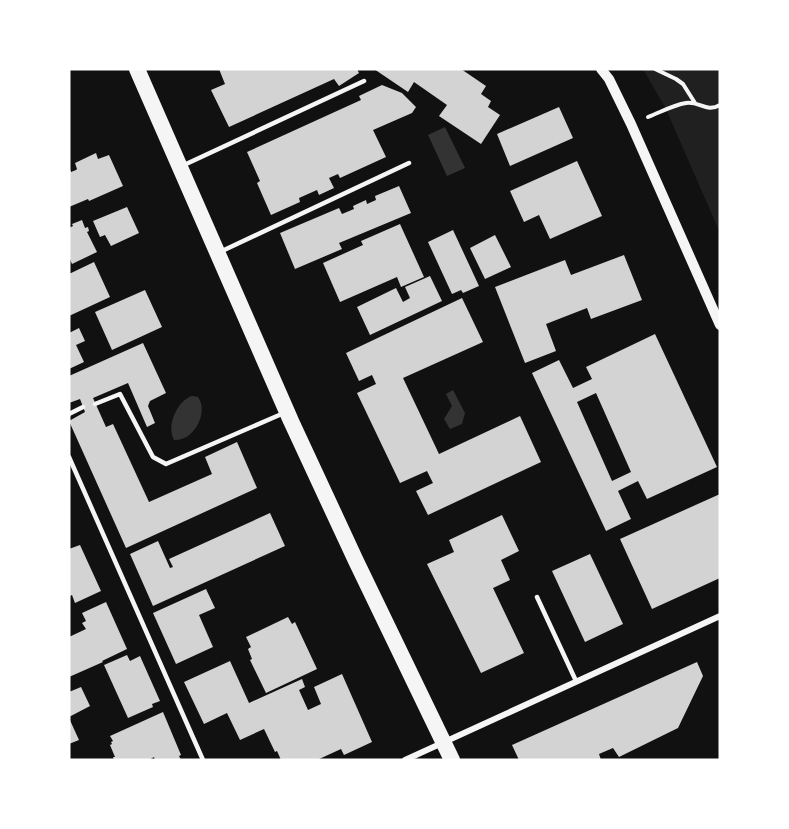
<svg xmlns="http://www.w3.org/2000/svg" width="789" height="829" font-family="Mulish,sans-serif">
	<style>
		.green { fill: #202020 }
		.water { fill: #333 }
		.building { fill: #d3d3d3; fill-rule: evenodd }
		.lines { fill: none; stroke-linecap: round; stroke-linejoin: round }
		.path { stroke: #f5f5f5; stroke-width: 4 }
		.service { stroke: #f5f5f5; stroke-width: 4.5 }
		.minor { stroke: #f5f5f5; stroke-width: 6 }
		.tertiary { stroke: #f5f5f5; stroke-width: 10 }
		.trunk { stroke: #f5f5f5; stroke-width: 16 }
	</style>
	<rect width="100%" height="100%" fill="#111"/>
	<path class="green" d="M643 69H720V233L666 109Z"/>
	<path class="water" d="M445 127 465 168 447 176 428 135Z
		M453 390 465 413 462 424 450 429 444 419 452 406 446 394Z
		M192 396 198 397C209 412 194 442 174 440 166 426 177 401 192 396Z"/>
	<path class="building" d="M219 69H357L359 73 339 86 334 79 229 127 211 90 225 84Z
		M374 69H461L486 86 481 94 491 101 488 107 500 115 481 144 439 116 447 105 414 82 408 92Z
		M382 85 402 93 416 107 412 113 373 130 386 157 340 178 338 174 329 178 334 188 319 195 317 190 299 198 300 202 271 215 257 183 260 181 247 152 361 100 359 96Z
		M559 107 573 138 510 166 497 134Z
		M96 153 98 159 109 155 123 186 89 201 88 199 69 207V167L71 172 76 170 77 169 75 163Z
		M577 161 602 216 550 239 539 215 524 222 510 191Z
		M399 186 411 213 339 243 342 249 295 269 280 233 339 208 342 214 354 209 353 206 366 200 367 204 376 200 375 196Z
		M127 207 139 233 111 246 105 235 100 237 93 221Z
		M82 220 85 228 88 227 89 231 87 232 97 252 72 264 69 257V228L73 226 72 224Z
		M400 224 424 277 401 287 397 277 340 302 323 263 363 245 361 241Z
		M453 230 479 286 463 293 461 290 452 294 428 242Z
		M495 235 511 267 485 279 470 248Z
		M624 255 642 300 591 319 587 308 546 324 556 351 525 363 495 287 565 260 571 275Z
		M94 262 110 297 69 316V274Z
		M430 276 442 301 370 335 357 307 396 288 403 302 410 298 405 287Z
		M145 290 162 327 112 350 95 312Z
		M462 298 483 342 403 378 439 454 520 416 541 462 428 515 416 491 433 483 427 471 400 483 357 393 376 384 372 375 359 381 346 353Z
		M79 328 85 341 76 345 84 362 69 369V333Z
		M655 334 717 467 647 499 638 481 618 491 631 519 606 531 532 373 559 360 573 388 592 379 586 367ZM596 393 631 472 612 481 577 402Z
		M143 343 166 393 150 401 148 406 155 423 147 427 128 383 93 398 106 427 113 424 149 502 212 474 205 457 237 442 257 488 126 548 69 421 85 412 80 399 69 403V376Z
		M720 494V578L652 609 620 539Z
		M270 513 285 546 153 606 130 554 158 541 170 568 173 567 169 559Z
		M502 515 519 551 501 560 510 580 493 588 524 653 481 673 427 564 454 552 449 540Z
		M80 545 101 591 75 603 72 595 70 596 69 594V549Z
		M590 554 623 624 585 642 552 571Z
		M206 589 215 608 199 615 213 647 176 664 153 613Z
		M106 602 127 649 102 661 103 662 69 677V637L86 629 82 623 86 621 82 613Z
		M288 617 292 624 295 622 317 669 266 693 250 660 252 659 248 649 251 647 246 637Z
		M127 655 130 661 140 656 160 701 152 704 153 707 128 718 104 665Z
		M230 661 249 703 302 679 305 687 299 690 308 710 321 704 314 687 342 674 372 742 344 755 341 749 317 760H281L277 751 275 752 264 729 240 740 227 713 204 724 184 682Z
		M697 662 703 676 678 728 619 757 613 748 599 754 601 760H519L512 745Z
		M81 687 90 706 69 717V692Z
		M163 712 181 755 179 756 181 760H155L154 757 149 760H114L113 757H115L110 745 112 744 111 742 113 741 110 736Z
		M69 718 79 740 69 744Z"/>
	<g class="lines">
		<path class="path" d="M655 69 676 79 683 84 695 103
			M648 117C661 112 673 105 686 103 700 101 706 113 720 105"/>
		<path class="service" d="M184 165 364 81
			M222 251 409 163
			M95 404 120 394 153 457 166 464 284 413
			M69 414 83 407
			M69 457 203 760
			M537 597 576 681"/>
		<path class="minor" d="M405 760 720 616"/>
		<path class="tertiary" d="M601 69 609 79 631 124 720 325"/>
		<path class="trunk" d="M137 69 291 421 356 561 452 760"/>
	</g>
	<rect width="789" height="829" fill="none" stroke="#ffffff" stroke-width="141"/>
</svg>
